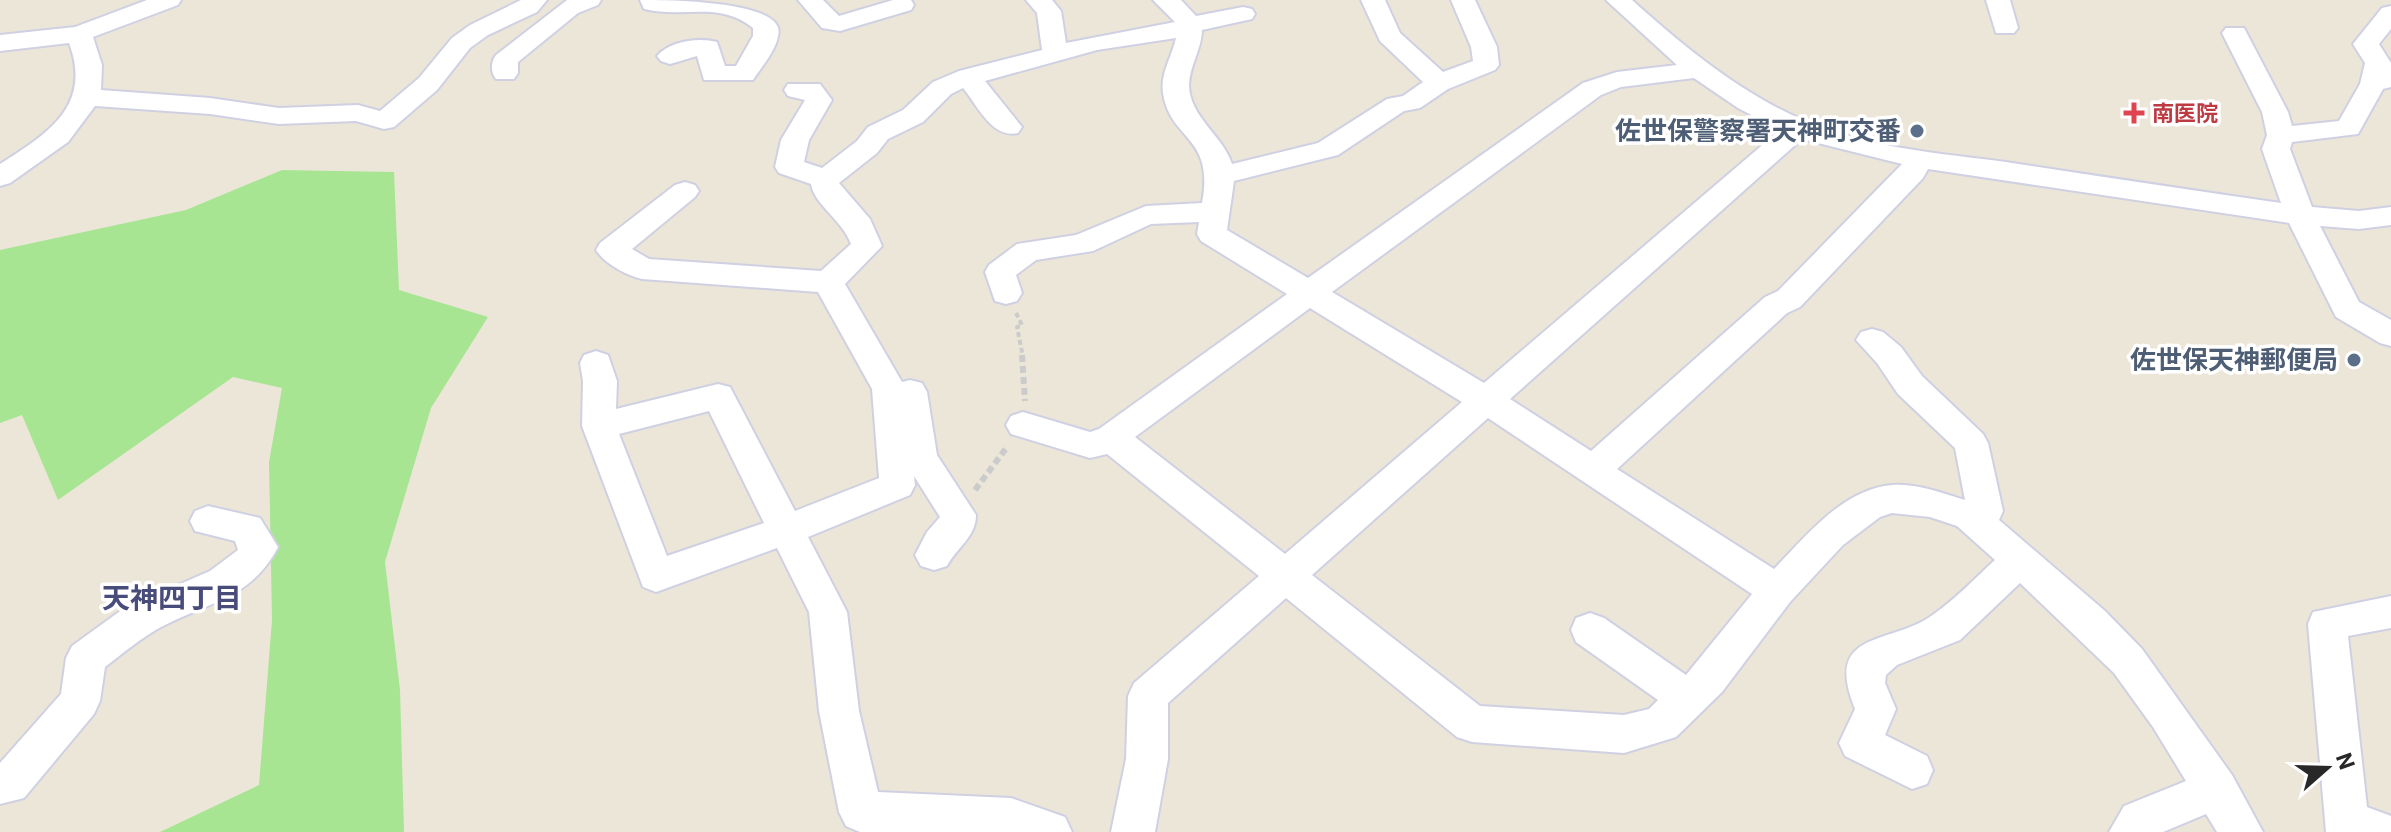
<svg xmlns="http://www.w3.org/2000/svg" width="2391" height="832" font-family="Roboto,'Noto Sans JP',sans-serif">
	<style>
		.green { fill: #a7e593 }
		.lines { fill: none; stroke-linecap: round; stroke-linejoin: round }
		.minor-casing { stroke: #cfd0e2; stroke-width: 4 }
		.path-far1 { stroke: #cbcbcb; stroke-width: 4; stroke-dasharray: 5 3; stroke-linecap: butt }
		.path { stroke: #cbcbcb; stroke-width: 6; stroke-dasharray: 7 4; stroke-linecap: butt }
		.minor { fill: #fff; fill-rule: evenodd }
		.health-dot { fill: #e0444e; stroke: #fff; stroke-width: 3 }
		.service-dot { fill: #5c6f8a; stroke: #fff; stroke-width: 3 }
		.labels { text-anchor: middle; stroke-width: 7; stroke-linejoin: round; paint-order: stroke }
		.far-health-label { font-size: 22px; font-weight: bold; fill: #be3a42; stroke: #fff; text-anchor: start }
		.service-label { font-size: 26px; font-weight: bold; fill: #4e5e75; stroke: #fff; text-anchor: end }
		.neighbourhood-label { font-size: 28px; font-weight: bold; fill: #484c7a; stroke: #fff }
	</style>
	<rect width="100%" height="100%" fill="#ece6d9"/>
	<path class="green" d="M282 170 394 172 399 290 488 317 431 408 385 562 400 690 404 832H160L259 785 272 620 269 462 282 388 233 377 58 500 22 415 0 423V250L186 210Z"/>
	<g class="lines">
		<g class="minor-casing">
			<path id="minor" d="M147 0H181L178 5 93 37 102 65 101 90 210 98 279 108 358 105 380 111 419 78 452 38 470 25 521 0H547L537 12 488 35 470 48 437 90 394 127 384 129 356 121 279 124 210 114 95 106 68 142 10 183 0 186V164C47 134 93 106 69 43L0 51V35L75 27Z
				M567 0H601L598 5 578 13 518 62V73L514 79H496C490 71 491 62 496 55Z
				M640 0C664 0 789 0 778 36 776 50 761 68 753 80H704L697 56 670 64 661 61 657 56C669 41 699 37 717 42L725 66H736L753 36V28C719 0 683 19 644 9Z
				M798 0H823L839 16 893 0H911L914 5 911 10 840 31 822 28Z
				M1026 0H1052L1061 11 1066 43 1175 22 1153 0H1181L1196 16 1243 7 1252 9 1255 14 1252 19 1202 30C1202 49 1189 66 1189 86 1190 117 1223 136 1232 164L1318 143 1387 99 1403 96 1423 82 1380 41 1361 0H1385L1400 33 1443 72 1473 61 1471 47 1451 0H1475L1497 47 1499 65 1495 70 1448 89 1420 108 1404 111 1338 155 1234 181 1227 230 1308 278 1583 83 1617 72 1677 65 1606 0H1632C1684 47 1740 93 1805 121 1868 148 1938 153 2006 162 2097 176 2189 190 2281 203L2262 149 2267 135 2262 112 2222 33 2226 28H2244L2288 112 2292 126 2339 121 2360 84 2365 63 2353 44 2382 8 2391 6V29L2379 44 2391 63V87L2383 89 2358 134 2292 142 2290 149 2312 207 2359 211 2391 207V225L2359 229 2320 226 2359 302 2391 320V346L2380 343 2336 317 2289 223 1928 169 1923 178 1800 307 1787 313 1617 469 1774 569C1806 536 1843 489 1892 485 1917 483 1942 493 1965 500L1955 448 1898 394 1877 363 1856 340 1861 332 1872 329 1883 332 1901 347 1922 376 1983 434 1988 443 2003 511 1999 520 2105 611 2142 649 2232 775 2263 832H2217L2206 814 2163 832H2109L2124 806 2186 781 2153 727 2114 673 2020 583 1960 640 1897 665 1886 675 1885 683 1896 709 1885 735 1927 756 1933 770 1927 784 1912 789 1845 756 1839 743 1855 709C1822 628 1892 646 1934 614 1956 599 1975 578 1995 560L1957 526 1930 517 1892 513 1880 517 1843 545 1790 602 1722 692 1676 737 1624 753 1472 742 1457 737 1286 598 1168 703V759L1155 832H1111L1126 759 1128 696 1134 683 1259 576 1107 454 1090 458 1011 434 1006 425 1011 416 1023 412 1090 432 1099 429 1287 294 1201 241 1197 234 1199 222 1151 224 1093 251 1036 260 1016 275 1022 293 1017 301 1006 304 995 301 985 272 989 265 1017 244 1076 235 1146 206 1202 203C1215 135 1170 141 1163 93 1160 73 1172 57 1176 38L1097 50 985 81 1022 127 1018 133C992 139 978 106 963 88L951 94 923 122 888 139 877 153 839 183 870 219 882 246 845 284 902 382 910 380 922 383 927 392 937 455 976 515C976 537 957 547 947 566L934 570 921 566 915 555 927 532 940 517 914 476 915 485 910 495 808 537 847 612 859 711 878 792 1011 798 1065 817 1072 832H860L846 826 839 812 819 711 809 612 777 548 656 592 643 587 582 426 583 381 580 363 584 355 596 351 608 355 617 381 616 409 718 384 730 387 795 511 879 478 872 389 818 292 642 279C626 275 605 264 596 250L600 243 675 185 685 182 695 185 699 191 695 197 632 249 649 259 821 271 851 244C843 221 813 203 811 184L779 173 775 167 781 140 805 100 788 96 784 90 788 84H820L832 100 809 140 804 162 822 168 857 141 868 127 903 110 933 82 959 71 1042 50 1037 13ZM1694 78 1738 108 1780 130 1484 383 1332 292 1601 95 1621 87ZM1802 139 1902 164 1778 291 1765 297 1591 451 1510 399ZM1310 308 1462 402 1285 554 1135 437ZM709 411 764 523 667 556 619 434ZM1488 418 1752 594 1686 675 1604 618 1590 613 1576 618 1571 630 1576 642 1658 700 1649 709 1624 715 1480 706 1312 575Z
				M1986 0H2010L2018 28 2014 33H1996Z
				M208 506 260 518 278 547C251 599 208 602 161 627 141 638 123 653 105 667L100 701 94 714 24 798 0 804V763L61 694 66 658 72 646 123 609 210 571 238 550 235 541 195 531 190 521 195 511Z
				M2391 596V628L2348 636 2367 807 2391 816V832H2326L2308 624 2313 612Z"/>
		</g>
		<path class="path-far1" d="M1016 313 1022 325 1017 327 1023 357"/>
		<path class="path" d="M1022 355 1025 401
			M975 490 1007 447"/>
		<use href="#minor" class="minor"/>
	</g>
	<path class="health-dot" d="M2130 101h8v8h8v8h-8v8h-8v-8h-8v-8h8z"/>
	<g class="service-dot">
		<circle cx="1917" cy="131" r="8"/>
		<circle cx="2354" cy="360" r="8"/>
	</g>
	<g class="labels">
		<g class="far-health-label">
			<text x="2152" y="121">南医院</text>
		</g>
		<g class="service-label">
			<text x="1901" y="140">佐世保警察署天神町交番</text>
			<text x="2338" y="369">佐世保天神郵便局</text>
		</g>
		<g class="neighbourhood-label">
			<text x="172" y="608">天神四丁目</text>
		</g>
	</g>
	<g transform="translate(2327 768) rotate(70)" stroke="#ffffff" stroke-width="6" paint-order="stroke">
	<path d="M0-6L14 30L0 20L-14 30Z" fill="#282828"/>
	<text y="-12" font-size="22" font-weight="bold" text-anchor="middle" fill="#282828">N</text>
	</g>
</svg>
